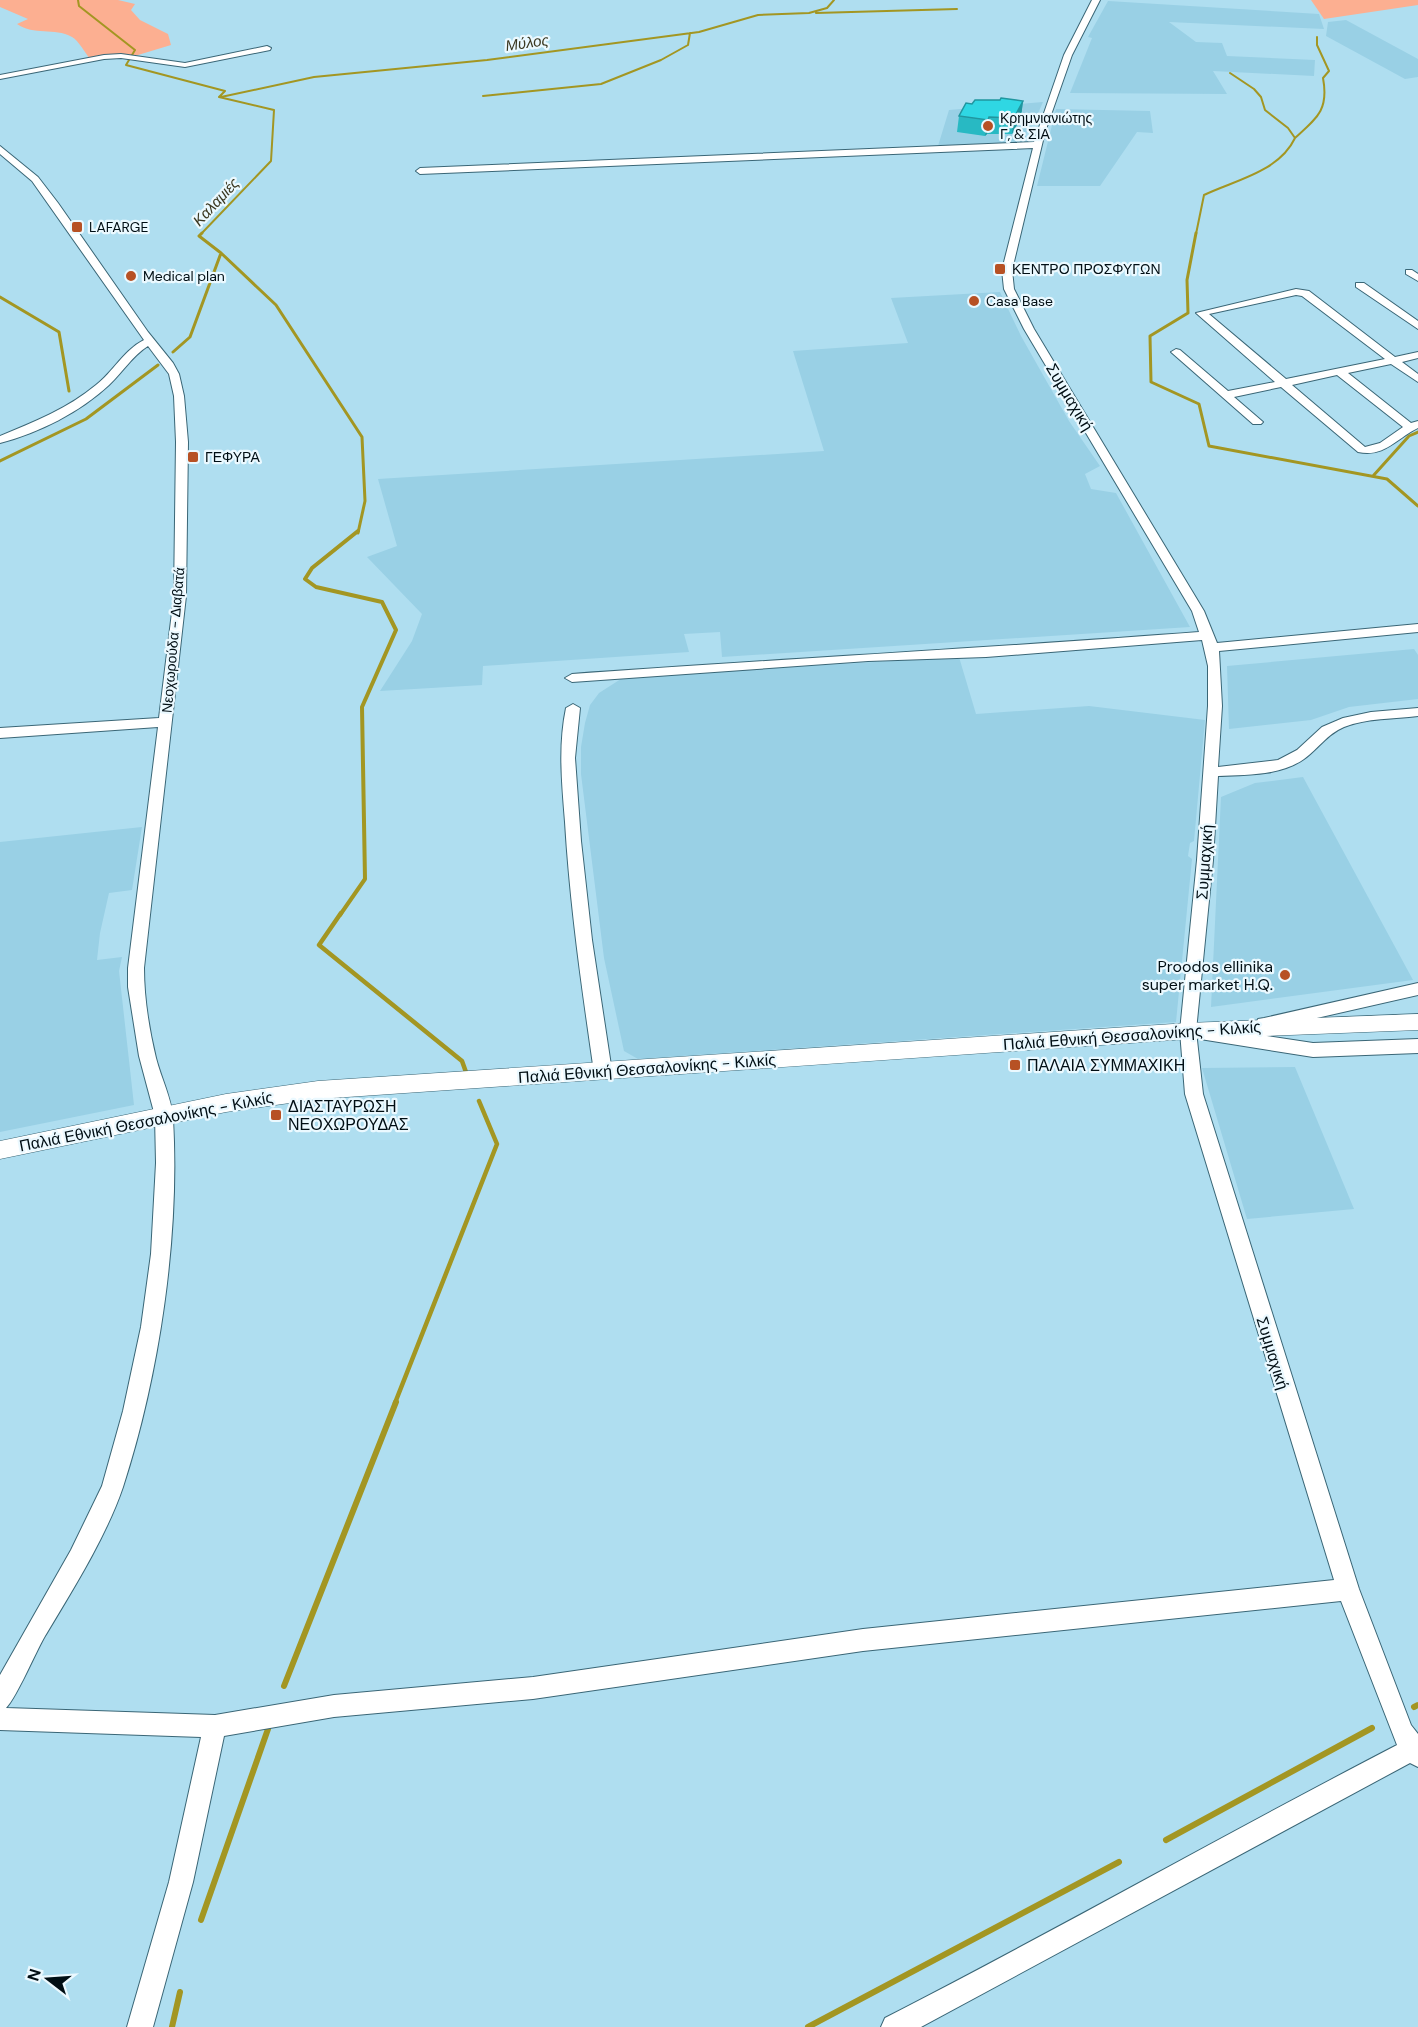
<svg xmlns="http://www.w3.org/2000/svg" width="1418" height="2027" font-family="'DM Sans',sans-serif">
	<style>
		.built { fill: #99d0e5 }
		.green { fill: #fcaf91 }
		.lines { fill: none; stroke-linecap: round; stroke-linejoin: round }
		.stream-far4 { stroke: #a39622; stroke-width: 2 }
		.stream-far3 { stroke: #a39622; stroke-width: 3 }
		.stream-far2 { stroke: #a39622; stroke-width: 4 }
		.stream-far1 { stroke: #a39622; stroke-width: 4.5 }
		.stream { stroke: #a39622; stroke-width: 6 }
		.minor-casing { stroke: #3a6676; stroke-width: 2 }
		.major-casing { stroke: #3a6676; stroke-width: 1 }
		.minor { fill: #fff; fill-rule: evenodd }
		.major { fill: #fff; fill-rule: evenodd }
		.wall { fill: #28b9c3 }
		.shaded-wall { fill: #21969f }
		.building { fill: #2fd7e3; stroke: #21969f; stroke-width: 1.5 }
		.poi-dot { fill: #b75124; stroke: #ebf9ff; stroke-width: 2 }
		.labels { text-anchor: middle; stroke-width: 4.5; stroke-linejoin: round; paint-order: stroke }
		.far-poi-label { font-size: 14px; fill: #000e14; stroke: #ebf9ff; text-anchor: start }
		.far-street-label { font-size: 14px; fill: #000e14; stroke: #ebf9ff }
		.far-water-label { font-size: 15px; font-style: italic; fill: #3b3821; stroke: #ebf9ff }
		.street-label { font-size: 16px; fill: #000e14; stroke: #ebf9ff }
		.poi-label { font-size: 16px; fill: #000e14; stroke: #ebf9ff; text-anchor: start }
	</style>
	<rect width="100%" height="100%" fill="#afdef0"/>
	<path class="built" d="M1108 1 1319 14 1324 29 1169 22 1196 42 1222 43 1227 56 1315 60 1314 76 1213 71 1227 94 1070 93 1092 38 1088 37Z
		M1346 20 1418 59V77L1405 79 1326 36 1328 22Z
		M1043 102 1031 129 1027 130 1025 142 938 146 949 110Z
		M1056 109 1150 111 1153 133 1137 132 1100 186H1037Z
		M1000 292 1021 336 1069 421 1100 466 1085 474 1091 489 1116 493 1190 627 722 657 720 632 684 634 689 652 483 666 482 685 380 691 412 641 422 614 367 557 397 546 378 479 824 451 793 351 908 343 891 298Z
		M1414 649 1418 655V699L1349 707 1311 720 1229 729 1227 666Z
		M959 657 976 714 1089 706 1205 720 1194 841 1190 843 1188 856 1192 859 1176 1022 638 1059 624 1051 604 958 581 774V747L585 723 590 705 599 693 624 677Z
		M1303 777 1413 980 1211 1007 1221 797 1255 783Z
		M142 827 132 890 109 893 100 933 97 960 122 957 119 971 134 1105 0 1132V842Z
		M1295 1067 1354 1209 1247 1219 1202 1068Z"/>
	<path class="green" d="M0 0H118L135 4 131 10 140 20 168 34 171 45 138 55 90 59C85 53 79 41 72 37 54 27 34 36 17 24L28 19 0 7Z
		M1311 0H1418V5L1324 19Z"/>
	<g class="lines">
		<path class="stream-far4" d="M78 0 79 6 135 50 126 65 225 91 219 97 274 110 271 161 201 234
			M816 13 957 9
			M483 96 601 84 661 60 688 45 690 33
			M221 97 314 77 487 60 699 32 758 15 809 13 827 8 834 0
			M1295 138C1317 118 1329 110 1323 78L1329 71 1317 45V37
			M1196 234 1204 195C1235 180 1279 172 1295 138L1288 128 1265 110 1261 97 1254 89 1230 73"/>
		<path class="stream-far3" d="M202 233 199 236 221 253 276 305 362 437 365 501 358 533
			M1196 233 1187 280 1188 313 1150 336 1151 382 1199 404 1209 446 1387 479 1418 506
			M0 297 59 332 69 391
			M173 352 190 337 221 253
			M0 461 86 419 158 365
			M1373 476 1409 436 1418 432"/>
		<path class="stream-far2" d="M340 915 365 879 362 707 396 630 382 602 316 587 305 579 312 568 358 531"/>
		<path class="stream-far1" d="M341 913 319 945 462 1061 467 1075
			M395 1403 497 1144 479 1101"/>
		<path class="stream" d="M284 1686 396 1402
			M1414 1707 1418 1705
			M1166 1840 1372 1728
			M201 1920 268 1729
			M172 2027 180 1992
			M808 2027 1119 1862"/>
		<g class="minor-casing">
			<path id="minor" d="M1092 0H1100L1072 55 1045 132 1012 270 1014 289 1034 329 1204 611 1217 643 1418 624V632L1219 651 1222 706 1218 767 1278 760 1297 750 1322 727 1343 718 1371 712 1418 708V716C1394 719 1367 718 1344 727 1327 734 1318 749 1304 759 1280 776 1245 775 1218 776L1213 860 1196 1031 1203 1094 1359 1589 1411 1725 1418 1734V1767L1410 1763 921 2027H881L885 2018C1057 1930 1225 1834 1397 1745L1341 1601 863 1651 533 1699 334 1717 224 1736 193 1882 153 2027H127L169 1882 201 1737 0 1730V1675L71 1550 102 1486 123 1411 141 1327 151 1254 156 1163 155 1116 139 1056 128 987V968L158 727 0 738V728L159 718 174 596 176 442 174 396 169 374 148 346C132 356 123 372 109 385 80 412 39 433 0 443V436C34 422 67 409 96 385 113 372 124 350 144 340L32 181 0 154V146L38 177 58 203 148 332 173 363 179 374 184 396 188 442 186 596 144 968C144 997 149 1029 156 1058 161 1078 172 1099 173 1119 180 1237 159 1376 123 1487 106 1537 72 1591 45 1636 35 1653 17 1697 6 1708L215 1715 334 1695 533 1677 863 1629 1334 1580 1185 1094 1180 1031 1197 860 1208 706V666L1202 640 986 657 868 661 572 682 565 678 572 674C781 659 990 648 1199 632L1192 611 1024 329 1004 289 1002 270 1033 148 420 174 416 171 420 168 1034 142 1064 55Z
				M267 46 271 48 270 50 185 67 121 58 104 59 0 79V75L104 55 121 54 185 63Z
				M1406 270H1412L1418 274V281L1406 274Z
				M1356 283H1364L1418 321V329L1356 287Z
				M1296 289 1309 291 1395 357 1418 352V358L1402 362 1418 374V382L1391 364 1348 373 1411 423 1418 421V428C1397 438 1384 458 1358 452L1281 387 1234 397 1263 422 1261 424H1253L1171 352 1176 349 1180 350 1228 391 1275 382 1196 313ZM1296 295 1302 296 1385 359 1286 379 1209 314ZM1337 375 1403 427 1380 443 1365 447 1292 385Z
				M573 704 580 708 575 758 581 841 592 940 612 1072 609 1077 603 1079 597 1077 594 1072C582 989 570 906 565 822 562 784 558 746 566 708Z
				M1418 983V995L1264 1030 1258 1029 1256 1024 1258 1019 1264 1018Z
				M1206 1027 1313 1043 1418 1039V1053L1313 1057 1200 1039 1198 1034 1200 1029Z"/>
		</g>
		<g class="major-casing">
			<path id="major" d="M1418 1014V1030L1188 1039 318 1099 226 1112 0 1159V1141L226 1094 318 1081 1188 1023Z"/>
		</g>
		<use href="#minor" class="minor"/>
		<use href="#major" class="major"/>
	</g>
	<path class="wall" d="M1023 101 1021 117 1012 134H987L985 136 957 132 959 116 972 104Z"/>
	<path class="shaded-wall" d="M1023 101 1021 117 1012 134 1014 118Z
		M989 117 987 134 985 136 988 120Z"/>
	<path class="building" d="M1001 98 1023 101 1014 118 989 117 988 120 959 116 966 103 972 104 975 100H1000Z"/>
	<g class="poi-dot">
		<circle cx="988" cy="126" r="6"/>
		<rect x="71" y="221" width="12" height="12" rx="3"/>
		<rect x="994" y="263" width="12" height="12" rx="3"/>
		<circle cx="131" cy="276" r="6"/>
		<circle cx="974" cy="301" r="6"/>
		<rect x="187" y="451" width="12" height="12" rx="3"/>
		<circle cx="1285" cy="975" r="6"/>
		<rect x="1009" y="1059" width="12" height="12" rx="3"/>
		<rect x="270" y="1109" width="12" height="12" rx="3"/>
	</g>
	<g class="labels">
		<g class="far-poi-label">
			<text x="1000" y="123">Κρημνιανιώτης<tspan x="1000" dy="16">Γ, &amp; ΣΙΑ</tspan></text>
			<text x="89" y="232">LAFARGE</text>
			<text x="1012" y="274">ΚΕΝΤΡΟ ΠΡΟΣΦΥΓΩΝ</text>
			<text x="143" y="281">Medical plan</text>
			<text x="986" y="306">Casa Base</text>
			<text x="205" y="462">ΓΕΦΥΡΑ</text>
		</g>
		<g class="far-street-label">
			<text transform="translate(173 640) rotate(-85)" y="5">Νεοχωρούδα - Διαβατά</text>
		</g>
		<g class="far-water-label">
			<text transform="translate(527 43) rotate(-8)" y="5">Μύλος</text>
			<text transform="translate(216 202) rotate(-47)" y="5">Καλαμιές</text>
		</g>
		<g class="street-label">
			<text transform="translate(1070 397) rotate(59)" y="6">Συμμαχική</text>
			<text transform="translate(1204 862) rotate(-86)" y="6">Συμμαχική</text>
			<text transform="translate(1132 1035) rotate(-4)" y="6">Παλιά Εθνική Θεσσαλονίκης - Κιλκίς</text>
			<text transform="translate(647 1068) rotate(-4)" y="6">Παλιά Εθνική Θεσσαλονίκης - Κιλκίς</text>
			<text transform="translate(146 1121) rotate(-11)" y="6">Παλιά Εθνική Θεσσαλονίκης - Κιλκίς</text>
			<text transform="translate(1273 1353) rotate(73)" y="6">Συμμαχική</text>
		</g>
		<g class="poi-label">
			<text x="1273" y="972" text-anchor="end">Proodos ellinika<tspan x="1273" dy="18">super market H.Q.</tspan></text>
			<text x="1027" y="1071">ΠΑΛΑΙΑ ΣΥΜΜΑΧΙΚΗ</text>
			<text x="288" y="1112">ΔΙΑΣΤΑΥΡΩΣΗ<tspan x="288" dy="18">ΝΕΟΧΩΡΟΥΔΑΣ</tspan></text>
		</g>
	</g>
	<g transform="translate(48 1979) rotate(287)" stroke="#ebf9ff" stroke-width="4.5" paint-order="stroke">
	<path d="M0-4.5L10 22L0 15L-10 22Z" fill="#000e14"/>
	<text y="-9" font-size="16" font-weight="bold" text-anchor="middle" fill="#000e14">N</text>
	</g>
</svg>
